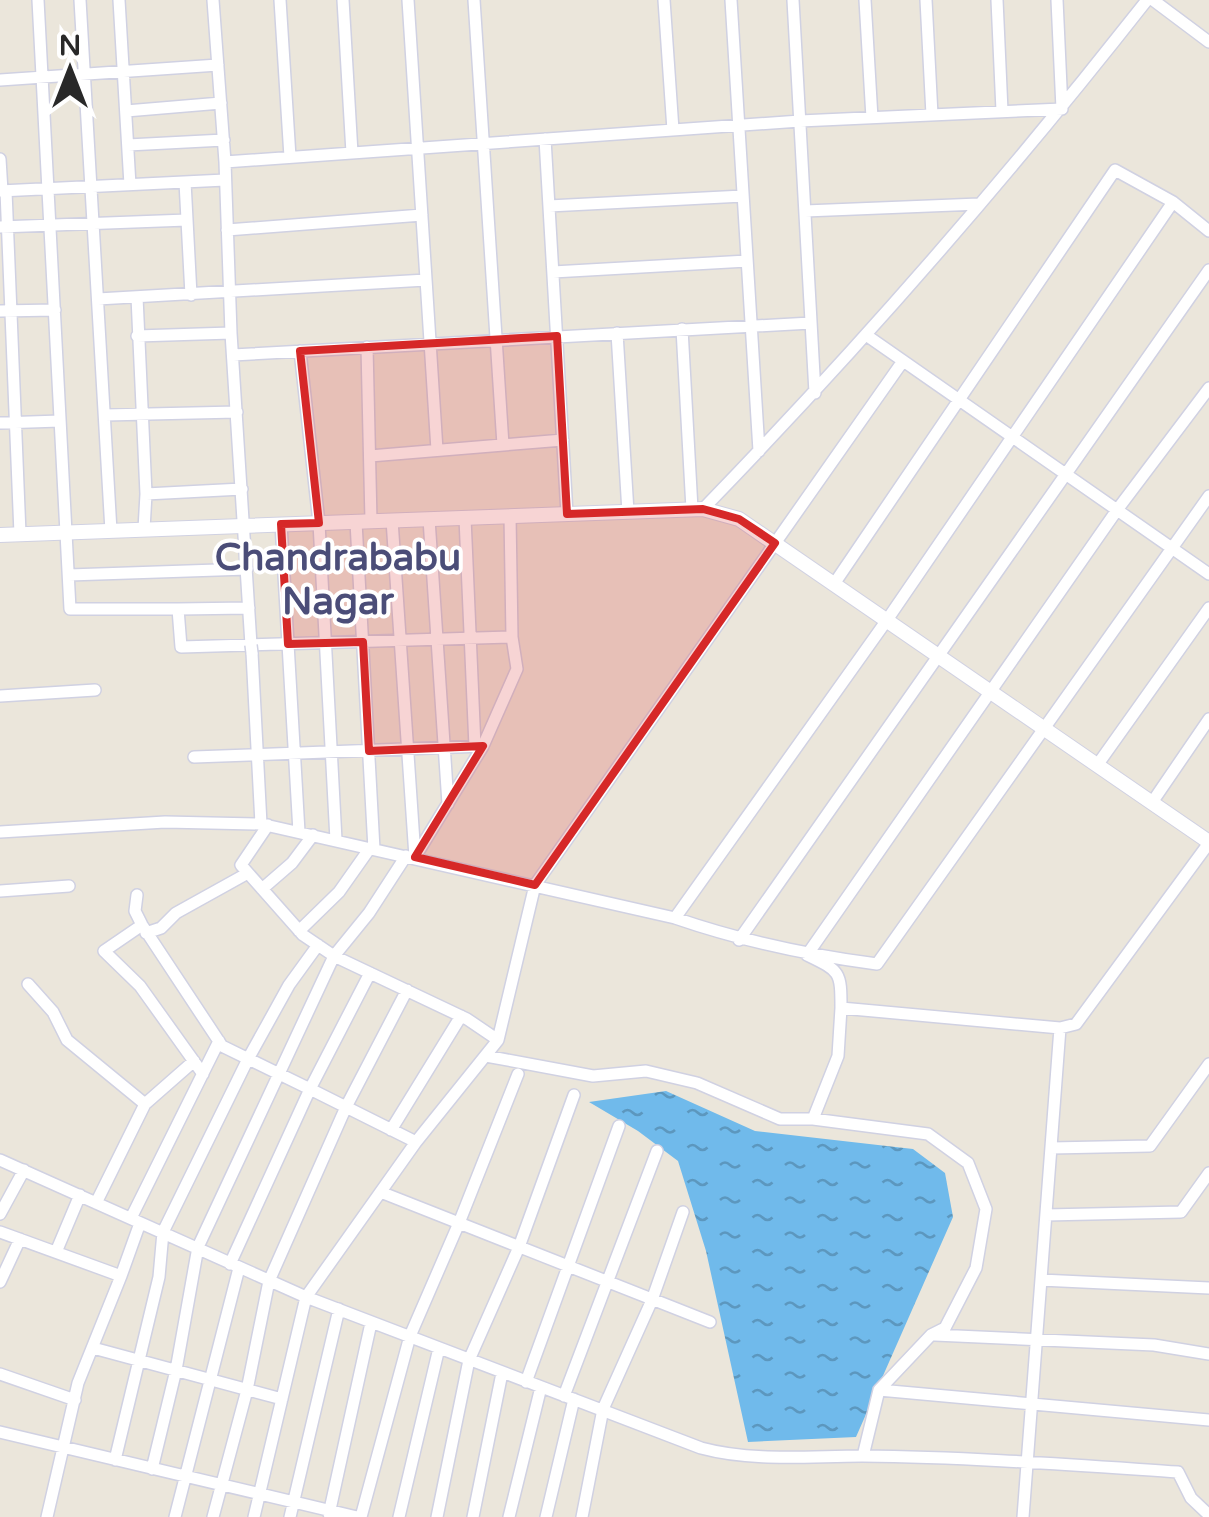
<svg xmlns="http://www.w3.org/2000/svg" width="1209" height="1517" font-family="'Varela Round',sans-serif">
	<style>
		.water { fill: url(#water-ripples) }
		.lines { fill: none; stroke-linecap: round; stroke-linejoin: round }
		.minor-casing { stroke: #d0d1e2; stroke-width: 14 }
		.tertiary-casing { stroke: #d0d1e2; stroke-width: 16 }
		.minor { stroke: #fff; stroke-width: 11 }
		.tertiary { stroke: #fff; stroke-width: 14 }
		.minor-bridge-casing { stroke: #d0d1e2; stroke-width: 14; stroke-linecap: butt }
		.minor-bridge { stroke: #fff; stroke-width: 11 }
		.marked { fill: #d62828; fill-opacity: 0.2; stroke: #d62828; stroke-width: 8; stroke-linejoin: round }
		.labels { text-anchor: middle; stroke-width: 8; stroke-linejoin: round; paint-order: stroke }
		.quarter-label { font-size: 38px; font-weight: bold; fill: #4b4d78; stroke: #fff }
	</style>
	<defs>
		<pattern id="water-ripples" width="26" height="14" patternUnits="userSpaceOnUse" patternTransform="scale(2.5)"><rect width="26" height="14" fill="#70baeb"/><path d="M2 4q2-2 4 0t4 0M15 11q2-2 4 0t4 0" fill="none" stroke="#5c97be"/></pattern>
	</defs>
	<rect width="100%" height="100%" fill="#ebe6db"/>
	<path class="water" d="M666 1091 755 1131 913 1149 945 1173 953 1217 856 1437 748 1442 706 1251 678 1161 638 1131 589 1102Z"/>
	<g class="lines">
		<g class="minor-casing">
			<path id="minor" d="M38 0 70 609H178L181 647 512 637
				M80 0 111 531
				M119 0 130 185
				M213 0 225 162 231 333 251 645
				M280 0 290 157
				M343 0 352 153
				M408 0 437 450
				M474 0 503 445
				M664 0 673 130
				M731 0 759 451
				M793 0 815 393
				M865 0 872 118
				M926 0 932 115
				M997 0 1002 111
				M1153 0 1209 42
				M0 80 218 65
				M126 111 221 103
				M545 139 567 514
				M128 145 224 140
				M0 159 2 191
				M225 162 800 121 1062 109 1057 0
				M185 182 191 295
				M0 191 225 180
				M6 191 20 534
				M549 206 743 196
				M805 211 979 204
				M0 227 187 220
				M227 230 422 215
				M553 272 747 261
				M137 297 146 494 144 529
				M98 299 426 280
				M0 311 55 310
				M682 329 692 509
				M617 333 628 512
				M866 335 1209 574
				M137 336 231 333
				M367 347 371 521
				M300 351 319 523 336 840
				M233 355 811 323
				M1209 388 1117 510 807 955C840 971 841 971 841 1008L1060 1028 1076 1024 1209 843
				M105 415 237 412
				M0 423 60 421
				M370 456 563 440
				M146 494 242 489
				M703 509C860 347 1008 177 1147 0
				M465 518 475 747
				M429 519 448 804
				M392 520 415 857
				M356 522 374 849
				M281 524 299 832
				M69 575 247 569
				M834 584 1115 170 1173 202 1209 231
				M178 609 249 608
				M252 653 261 824 675 918C742 941 807 955 877 964L1209 496
				M0 696 95 690
				M194 757 483 746
				M1098 764 1209 608
				M1153 801 1209 719
				M0 832 165 822 261 824
				M415 857 483 746 517 669 512 637 510 516
				M262 889 292 863 313 835
				M0 891 69 886
				M137 895 135 911 142 925 222 1046 310 1089 370 973
				M675 918 887 620 1173 202
				M142 925 104 951 140 986 203 1074
				M299 931 339 892 370 848
				M146 933 161 928 176 913 248 873
				M739 940 1209 270
				M28 984 53 1012 67 1040 145 1104 194 1061
				M841 1008 838 1056 813 1119 928 1134 968 1163 986 1209 976 1268 945 1328 931 1335 879 1390 863 1456
				M498 1040 535 885 903 361
				M486 1056 593 1076 646 1071 697 1083 780 1119H813
				M391 1130 461 1016
				M1051 1148 1150 1146 1209 1064
				M0 1160 306 1297 701 1448C753 1462 809 1456 862 1456 968 1457 1073 1465 1178 1472L1191 1498 1209 1515
				M383 1193 710 1322
				M96 1203 145 1104
				M0 1214 24 1170
				M1046 1215 1181 1212 1209 1173
				M131 1218 219 1041
				M0 1232 121 1276 78 1383 47 1517
				M56 1252 80 1195
				M230 1264 310 1089 416 1142
				M121 1276 140 1223
				M1041 1280 1209 1288
				M0 1282 20 1239
				M935 1335 1154 1345 1209 1354
				M93 1348 282 1399
				M0 1374 75 1400
				M526 1382 619 1126
				M879 1390 1209 1420
				M564 1396 657 1151
				M0 1432 357 1517
				M115 1460 159 1277 163 1232 248 1059 289 985 318 945
				M152 1469 176 1370 198 1247 334 956 369 913 406 856
				M329 1514 371 1323
				M175 1517 239 1268
				M213 1517 247 1390 269 1281 346 1107 407 990
				M254 1517 306 1297 416 1142 498 1040 467 1019 334 956 303 935 241 865 268 825
				M290 1517 339 1309
				M361 1517 410 1336 459 1223 518 1074
				M399 1517 439 1348
				M437 1517 469 1360 519 1247 574 1095
				M473 1517 502 1373
				M509 1517 541 1387
				M546 1517 574 1399
				M582 1517 603 1409 652 1300 683 1212
				M1023 1517 1060 1028"/>
		</g>
		<g class="tertiary-casing">
			<path id="tertiary" d="M0 535 703 509 739 519 1209 842"/>
		</g>
		<use href="#minor" class="minor"/>
		<use href="#tertiary" class="tertiary"/>
		<g class="minor-bridge-casing">
			<path id="minor-bridge" d="M251 645 252 653"/>
		</g>
		<use href="#minor-bridge" class="minor-bridge"/>
	</g>
	<path class="marked" d="M557 336 567 514 703 509 739 519 775 543 535 885 415 857 483 746 369 751 363 642 288 644 281 524 319 523 300 351Z"/>
	<g class="labels">
		<g class="quarter-label">
			<text x="338" y="570">Chandrababu<tspan x="338" dy="44">Nagar</tspan></text>
		</g>
	</g>
	<g transform="translate(70 70)" stroke="#ffffff" stroke-width="8" paint-order="stroke">
	<path d="M0-8L18 38L0 25L-18 38Z" fill="#292929"/>
	<text y="-15" font-size="28" font-weight="bold" text-anchor="middle" fill="#292929">N</text>
	</g>
</svg>
